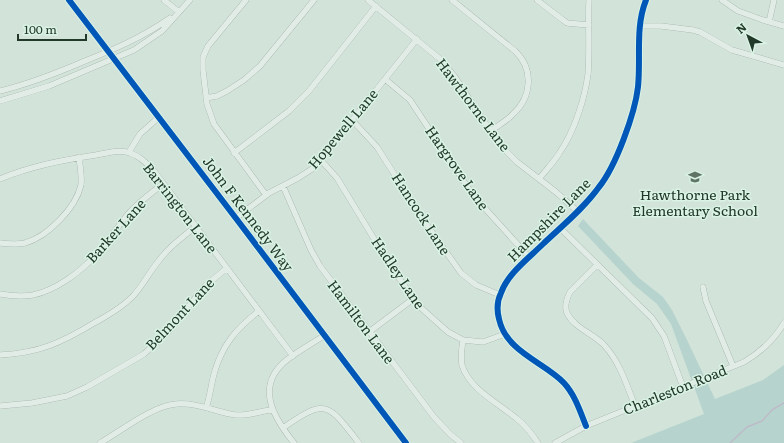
<svg xmlns="http://www.w3.org/2000/svg" width="784" height="443" font-family="Literata,serif">
	<style>
		.green { fill: #b6d4cd }
		.lines { fill: none; stroke-linecap: round; stroke-linejoin: round }
		.stream { stroke: #bdbbc8; stroke-width: 1.5 }
		.minor-casing { stroke: #9aa9a0; stroke-width: 6 }
		.minor { stroke: #e2ece7; stroke-width: 5.5 }
		.cycleway-casing { stroke: #d9f3e5; stroke-width: 8 }
		.cycleway { stroke: #0057b8; stroke-width: 6 }
		.labels { text-anchor: middle; stroke-width: 3; stroke-linejoin: round; paint-order: stroke }
		.street-label { font-size: 14px; fill: #223828; stroke: #d9f3e5 }
		.poi-label { font-size: 14px; fill: #223828; stroke: #d9f3e5 }
	</style>
	<rect width="100%" height="100%" fill="#d2e3da"/>
	<path class="green" d="M583 219 639 278 663 297 672 310 688 342 715 399 763 380 784 365V443H631L704 414 671 324 657 304 633 284 578 226Z"/>
	<g class="lines">
		<path class="stream" d="M730 443 747 427 762 421 772 410 784 403"/>
		<g class="minor-casing">
			<path id="minor" d="M69 0 238 221 406 443
				M164 0 179 12
				M246 0 208 46 203 57V70L207 104 214 124 266 195
				M368 0 440 59 455 77 485 123 507 152 517 162 556 192 577 211
				M452 0 515 51C534 69 532 97 513 114 507 121 498 125 491 131
				M537 0 559 17 567 23 589 25
				M722 0 738 11 763 20 784 26
				M769 22 774 0
				M641 26H661L693 30 700 32 732 50 784 65
				M385 79 410 100 472 194 529 257
				M0 91C29 84 57 73 85 61 115 49 143 37 170 18
				M206 98 217 96 227 91 244 80 260 66 314 0
				M0 101 49 86 134 50 162 31 190 0
				M352 120 377 147 422 218 461 273 476 285 500 295
				M129 152 140 134 159 117
				M234 153 289 111 309 91 376 6
				M320 159 337 178 393 270 420 307 448 332 463 340 483 342 505 334
				M0 179C31 166 63 160 96 155 107 153 119 149 130 153 140 156 147 164 154 171L293 356
				M539 179C546 170 554 162 560 152 574 132 585 98 588 74 590 49 588 25 589 0
				M283 186 311 250 320 266 434 417 450 434 461 443
				M236 218 269 193 298 178 312 169 333 144 417 39
				M560 228 652 318 664 336 683 387
				M0 243C8 244 16 245 25 243 47 237 76 208 81 185 82 176 80 166 79 157
				M597 265 570 292C567 298 564 306 567 313 574 328 594 334 604 345 620 362 627 386 635 406
				M703 287 706 301 733 366
				M0 294C11 296 22 297 33 295 56 290 79 273 95 256 107 243 117 227 129 213 139 202 151 193 163 184
				M369 332 413 299
				M463 340C462 348 460 357 462 365 469 389 498 403 516 418 525 425 532 434 538 443
				M0 355C39 353 61 343 94 323 109 315 123 307 134 295 143 285 149 273 157 263 168 248 181 238 195 227
				M0 406 32 403 67 396 87 387 144 354 168 332 205 286 227 268
				M206 408C210 397 211 385 214 374 222 345 236 329 259 311
				M586 426C580 411 575 395 564 383 544 362 506 352 499 319 497 311 497 301 501 293 508 273 529 258 544 243 563 225 584 208 599 187 616 166 635 113 638 87 641 58 635 27 646 0
				M283 428C327 397 328 404 359 443
				M100 443C121 431 152 406 176 404 196 402 216 412 236 415 248 416 260 411 272 410
				M294 443C273 417 254 385 288 359 300 350 313 343 325 335
				M555 443 586 426 744 362C761 352 774 340 784 323"/>
		</g>
		<use href="#minor" class="minor"/>
		<g class="cycleway-casing">
			<path id="cycleway" d="M69 0 238 221 406 443
				M586 426C580 411 575 395 564 383 544 362 506 352 499 319 497 311 497 301 501 293 508 273 529 258 544 243 563 225 584 208 599 187 616 166 635 113 638 87 641 58 635 27 646 0"/>
		</g>
		<use href="#cycleway" class="cycleway"/>
	</g>
	<defs>
		<g id="school-bare" transform="scale(1.08)"><path d="M0-5L7-2L0 1L-7-2ZM-4 1L0 2.5L4 1V4Q0 6-4 4Z" fill="#607466" stroke="#d9f3e5" stroke-width="2.5" paint-order="stroke"/></g>
	</defs>
	<g fill-rule="evenodd">
		<use href="#school-bare" x="695" y="177"/>
	</g>
	<g class="labels">
		<g class="street-label">
			<text transform="translate(473 105) rotate(53)" y="5">Hawthorne Lane</text>
			<text transform="translate(343 129) rotate(-50)" y="5">Hopewell Lane</text>
			<text transform="translate(457 168) rotate(55)" y="5">Hargrove Lane</text>
			<text transform="translate(180 208) rotate(52)" y="5">Barrington Lane</text>
			<text transform="translate(248 214) rotate(53)" y="5">John F Kennedy Way</text>
			<text transform="translate(421 214) rotate(57)" y="5">Hancock Lane</text>
			<text transform="translate(549 220) rotate(-45)" y="5">Hampshire Lane</text>
			<text transform="translate(116 231) rotate(-48)" y="5">Barker Lane</text>
			<text transform="translate(398 273) rotate(56)" y="5">Hadley Lane</text>
			<text transform="translate(180 314) rotate(-47)" y="5">Belmont Lane</text>
			<text transform="translate(361 322) rotate(53)" y="5">Hamilton Lane</text>
			<text transform="translate(675 390) rotate(-22)" y="5">Charleston Road</text>
		</g>
		<g class="poi-label">
			<text x="695" y="200">Hawthorne Park<tspan x="695" dy="16">Elementary School</tspan></text>
		</g>
	</g>
	<g transform="translate(748 36) rotate(319)" stroke="#d9f3e5" stroke-width="3" paint-order="stroke">
	<path d="M0-3L7 15L0 10L-7 15Z" fill="#223828"/>
	<text y="-6" font-size="11" font-weight="bold" text-anchor="middle" fill="#223828">N</text>
	</g>
	<path d="M18 34v6h68v-6" fill="none" stroke="#223828" stroke-width="2"/>
	<text x="24" y="34" font-size="12" fill="#223828" stroke="#d9f3e5" stroke-width="3" paint-order="stroke">100 m</text>
</svg>
